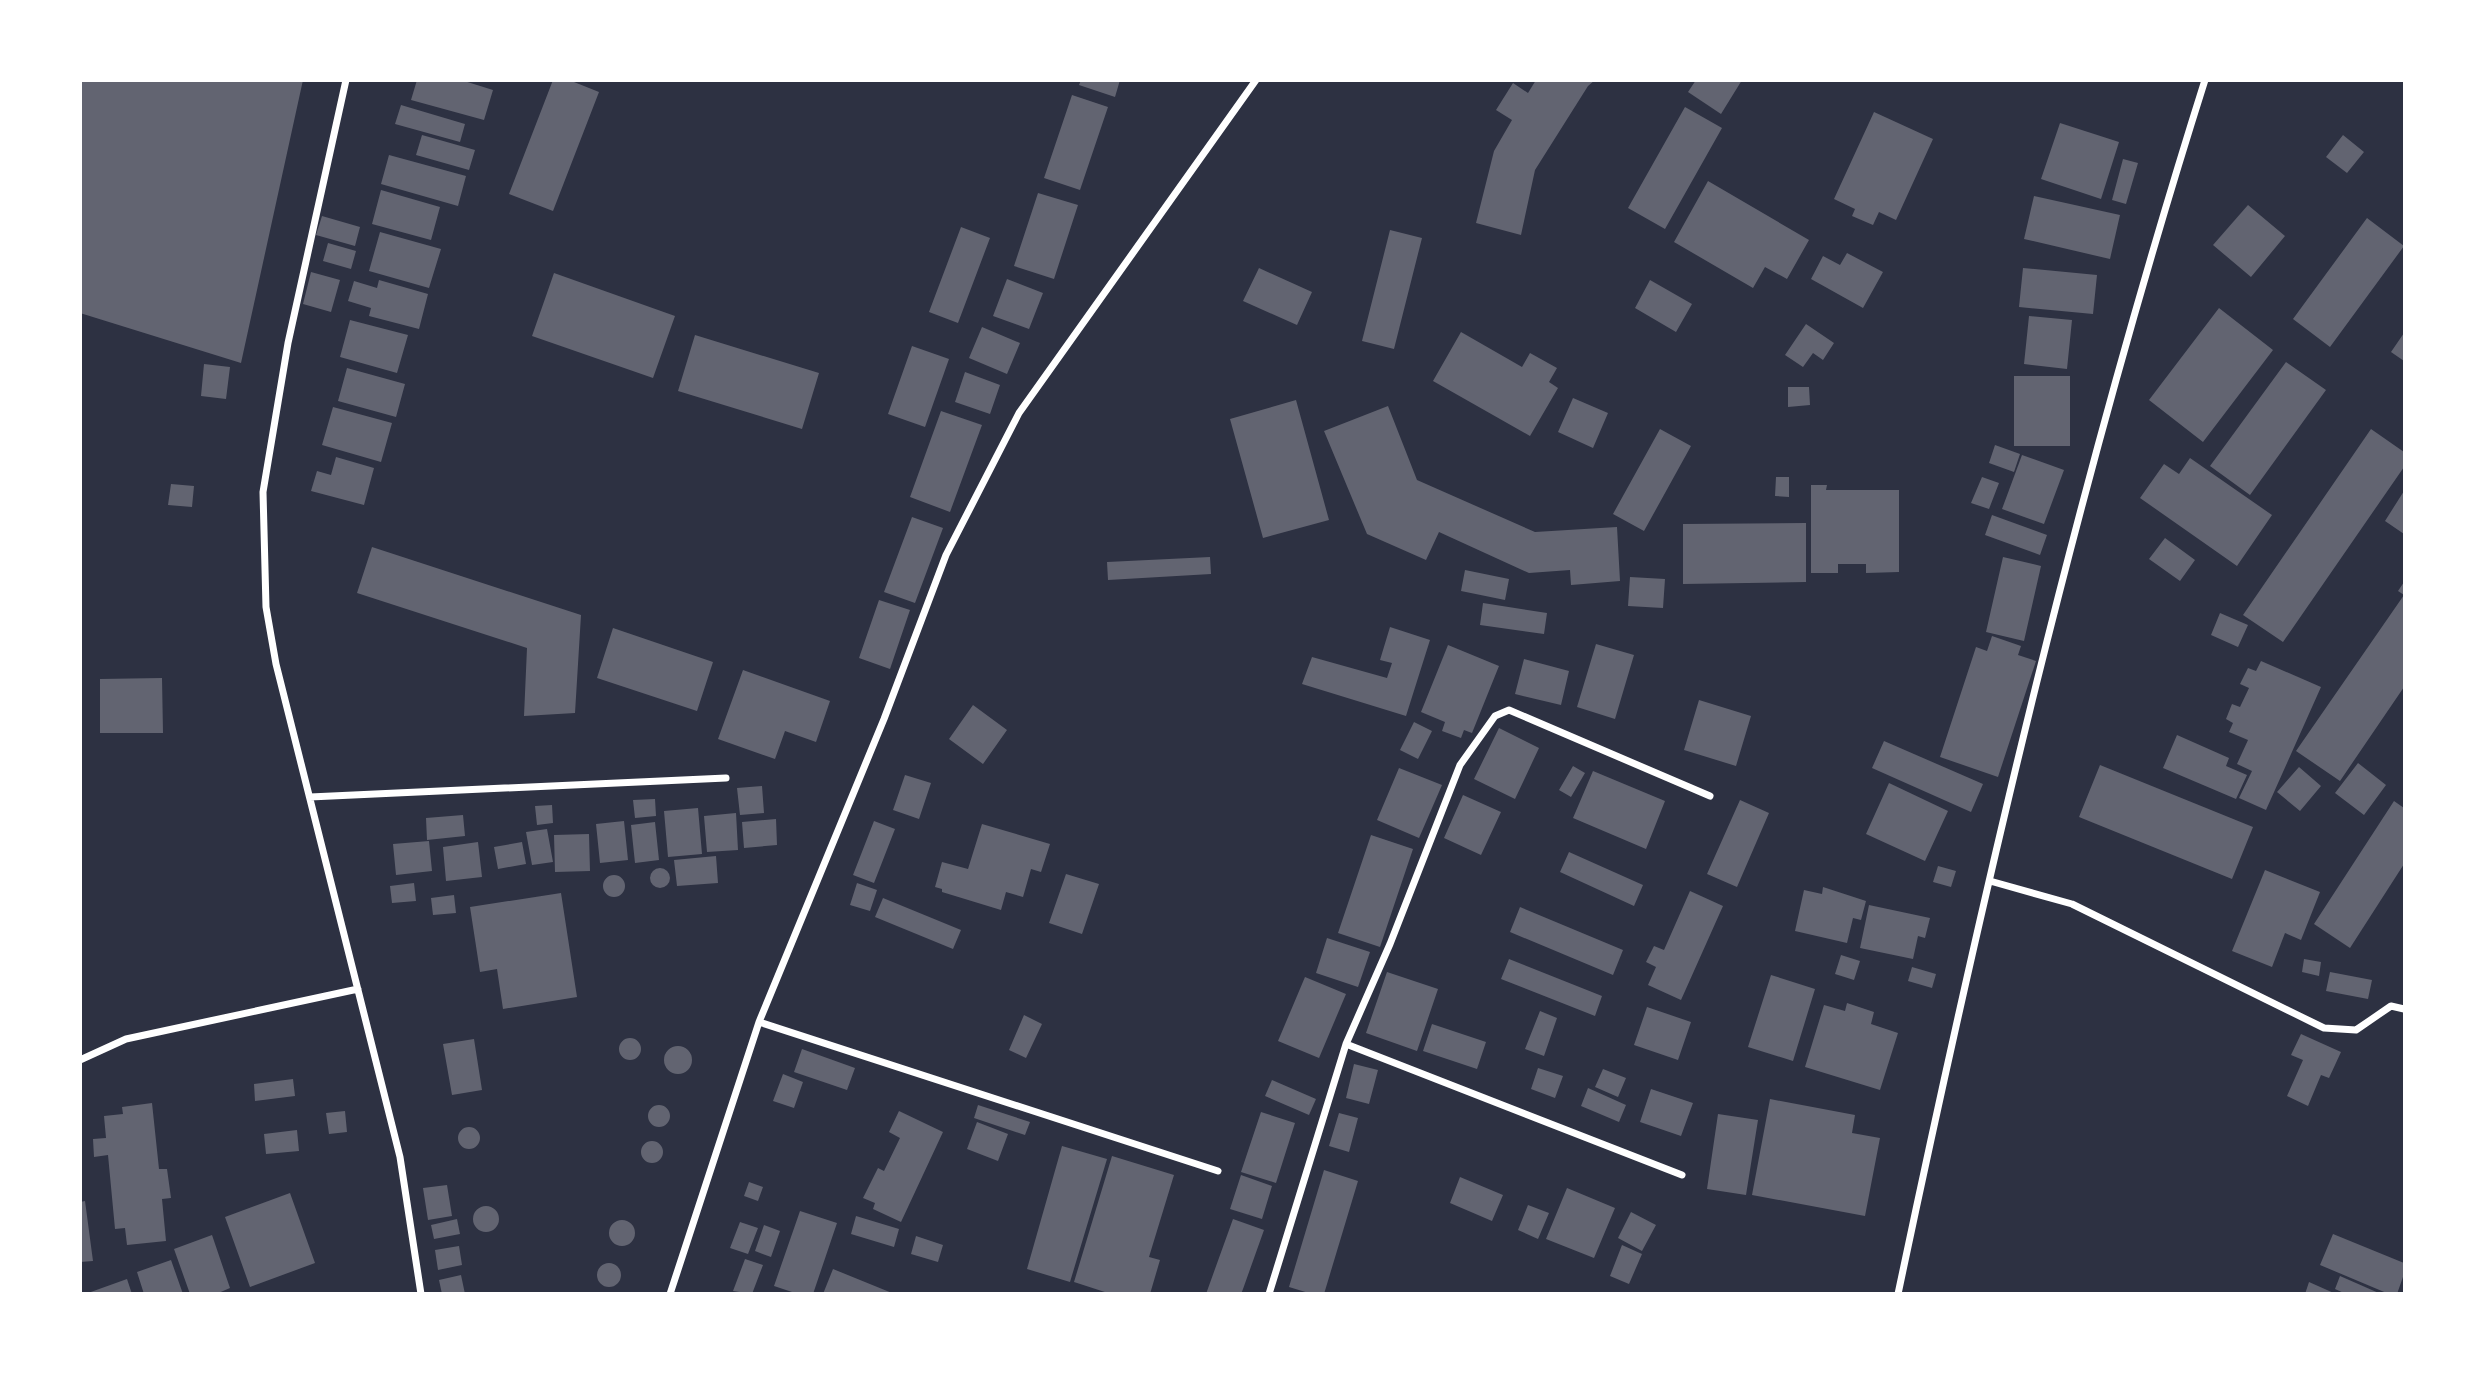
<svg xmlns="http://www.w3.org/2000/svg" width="2485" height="1374" font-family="Spectral,serif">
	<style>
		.building { fill: #626471 }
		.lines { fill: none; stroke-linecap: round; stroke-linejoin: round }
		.minor { stroke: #fff; stroke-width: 7 }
	</style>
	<rect width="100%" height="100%" fill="#2d3142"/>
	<path class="building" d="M80 80H303L241 363 80 313Z
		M417 80H461L493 90 484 120 411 100Z
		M553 80H569L599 92 553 211 509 194Z
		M1081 80H1120L1115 97 1079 85Z
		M1536 80H1595L1588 86 1535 170 1521 235 1476 223 1494 151 1512 120 1496 110 1513 83 1528 93Z
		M1696 80H1742L1721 114 1688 92Z
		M1072 95 1108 107 1080 190 1044 178Z
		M401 105 465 124 460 142 395 124Z
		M1685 107 1722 128 1665 229 1628 208Z
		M1874 112 1933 139 1896 220 1879 212 1873 225 1852 216 1855 209 1834 199Z
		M2060 123 2119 142 2101 199 2041 179Z
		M422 135 475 150 469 170 416 155Z
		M2343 135 2364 152 2347 173 2326 157Z
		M389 155 466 176 458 206 381 184Z
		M2123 159 2138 163 2126 204 2112 200Z
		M1708 181 1809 240 1787 279 1765 267 1753 288 1674 242Z
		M381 190 440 207 431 240 372 224Z
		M1038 193 1078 205 1054 279 1014 266Z
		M2034 196 2120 215 2110 259 2024 239Z
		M2248 205 2285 236 2251 277 2213 245Z
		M322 216 360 227 355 246 316 235Z
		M2367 218 2404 246 2330 347 2293 319Z
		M961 227 990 238 958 323 929 312Z
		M1390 230 1422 238 1394 349 1362 341Z
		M380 232 441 249 429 288 369 271Z
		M328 243 356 251 351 269 323 261Z
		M1847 253 1883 272 1863 308 1811 279 1823 256 1840 265Z
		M1259 268 1312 292 1297 325 1243 301Z
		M2023 268 2097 275 2093 314 2019 307Z
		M311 272 340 280 331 312 303 304Z
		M554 273 675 316 653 378 532 336Z
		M1007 279 1043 293 1029 329 993 316Z
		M379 280 428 294 419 329 369 316 371 308 348 301 354 281 377 288Z
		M1650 280 1692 304 1676 332 1635 308Z
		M2219 308 2273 350 2203 442 2149 400Z
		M2029 316 2072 320 2067 369 2024 364Z
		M350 320 408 335 397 373 340 357Z
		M1806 324 1834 343 1823 360 1813 353 1803 367 1785 355Z
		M982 327 1020 343 1007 374 969 358Z
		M1461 332 1522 367 1530 353 1557 368 1549 382 1558 388 1530 436 1433 381Z
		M2404 333V361L2391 352Z
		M695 335 819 373 802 429 678 391Z
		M912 346 949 359 925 427 888 414Z
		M2286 362 2326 390 2250 495 2210 466Z
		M204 364 230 367 226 399 201 396Z
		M347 368 405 384 396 417 338 401Z
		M965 372 1000 385 990 414 955 402Z
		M2014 376H2070V446H2014Z
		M1788 387H1809L1810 405 1788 407Z
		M1573 398 1608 413 1593 448 1558 432Z
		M1296 400 1329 520 1263 538 1230 419Z
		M1388 406 1417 480 1535 532 1617 527 1620 581 1571 585 1570 570 1529 573 1439 532 1426 560 1367 534 1324 431Z
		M333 407 392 423 381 462 322 445Z
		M941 411 982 425 950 512 910 497Z
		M1660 429 1691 446 1644 531 1613 514Z
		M2371 429 2404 452V467L2283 642 2243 615Z
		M1995 445 2020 454 2014 472 1989 463Z
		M2022 455 2064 470 2044 524 2002 509Z
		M336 457 374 468 364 505 311 491 317 471 331 475Z
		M2190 458 2272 515 2237 566 2140 498 2164 464 2179 474Z
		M1776 477H1789V497L1775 496Z
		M1982 477 1999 483 1989 509 1971 503Z
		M171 484 194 486 192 507 168 505Z
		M1811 485H1827L1826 490H1899V572L1866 573V564H1838V573H1811Z
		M2404 491V534L2385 521Z
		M1992 515 2047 535 2040 555 1985 535Z
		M912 517 943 528 915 603 884 592Z
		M1806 523V582L1683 584V524Z
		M2165 538 2195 560 2180 581 2149 559Z
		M372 547 581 615 575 713 524 716 527 648 357 593Z
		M1210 557 1211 574 1108 580 1107 562Z
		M2003 557 2041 566 2024 641 1986 632Z
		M1465 570 1509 579 1505 600 1461 591Z
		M1630 577 1665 579 1663 608 1628 606Z
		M2404 582V687L2340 781 2296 751 2404 595 2398 591Z
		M879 600 910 610 890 669 859 658Z
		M1483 603 1547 613 1544 634 1480 625Z
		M2220 613 2248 625 2238 647 2211 635Z
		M1390 627 1430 640 1406 716 1302 684 1312 657 1387 678 1392 663 1380 660Z
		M613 628 713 662 697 711 597 678Z
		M1992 636 2021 646 2018 655 2036 661 1998 777 1940 757 1976 647 1987 651Z
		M1596 644 1634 655 1615 719 1577 707Z
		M1448 645 1499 666 1472 733 1464 730 1461 738 1442 731 1445 722 1421 712Z
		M1524 659 1569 671 1561 705 1515 694Z
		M2261 661 2321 687 2266 810 2239 798 2252 771 2237 764 2248 740 2229 732 2233 723 2226 719 2232 704 2240 707 2249 688 2240 684 2248 668 2256 671Z
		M743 670 830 701 816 742 785 731 775 759 718 739Z
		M162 678 163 733H100V679Z
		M1699 700 1751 716 1736 766 1684 750Z
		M973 705 1007 730 983 764 949 739Z
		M1414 722 1432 731 1418 759 1400 750Z
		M1499 728 1539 748 1515 799 1474 779Z
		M2177 735 2229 758 2226 766 2247 775 2236 799 2163 768Z
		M1884 741 1983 784 1971 812 1872 768Z
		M2358 763 2386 785 2364 815 2335 793Z
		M2100 765 2253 827 2232 879 2079 817Z
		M1573 766 1585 773 1571 797 1559 790Z
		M2299 767 2321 786 2300 811 2277 792Z
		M1399 768 1442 785 1419 838 1377 820Z
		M1593 771 1665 801 1646 849 1573 818Z
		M905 775 931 783 919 819 893 810Z
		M1889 783 1948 811 1925 861 1866 834Z
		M762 786 764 813 740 815 737 788Z
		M1463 795 1501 812 1481 855 1444 838Z
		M655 799 656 816 635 818 633 800Z
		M1740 800 1769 813 1737 887 1707 874Z
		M2394 801 2404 808V864L2350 948 2314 924Z
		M552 805 553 823 537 825 535 806Z
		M698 808 702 854 668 857 664 811Z
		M736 813 738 850 707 852 704 816Z
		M463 815 465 836 427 840 426 818Z
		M776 819 777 845 744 848 742 822Z
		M624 821 628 860 600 863 596 824Z
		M874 821 895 829 874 883 853 875Z
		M655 822 659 860 635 863 631 825Z
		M982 824 1050 844 1041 872 1031 869 1023 897 1006 892 1001 910 942 892V889L935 887 942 862 968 869Z
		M547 829 553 862 532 865 526 832Z
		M589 834 590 871 555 872 554 835Z
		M1371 835 1413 849 1380 947 1338 933Z
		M429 841 432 871 396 875 393 844Z
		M478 842 482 877 446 881 443 847Z
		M522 842 526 864 498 869 494 847Z
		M1569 852 1643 885 1634 906 1560 872Z
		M716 856 718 883 677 886 674 860Z
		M1938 866 1956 871 1951 887 1933 882Z
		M650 878a10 10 0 1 1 20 0a10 10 0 1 1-20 0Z
		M2265 870 2320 892 2301 940 2285 933 2272 967 2232 951Z
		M1066 874 1099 884 1082 934 1049 923Z
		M603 886a11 11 0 1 1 22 0a11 11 0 1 1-22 0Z
		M414 883 416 901 392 903 390 886Z
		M857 883 877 890 870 911 850 905Z
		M1823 887 1866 901 1861 920 1853 918 1847 943 1795 931 1804 890 1822 894Z
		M1690 891 1723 906 1681 1000 1648 985 1656 967 1646 962 1654 946 1664 950Z
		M561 893 577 997 503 1009 497 969 480 972 470 907Z
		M454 895 456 913 433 915 431 898Z
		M883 898 961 930 953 949 875 917Z
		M1869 905 1930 918 1925 938 1918 936 1913 959 1860 948Z
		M1520 907 1623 950 1613 975 1510 932Z
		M1327 938 1370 952 1358 987 1316 973Z
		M1841 955 1860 961 1854 980 1835 974Z
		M1509 959 1602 996 1595 1016 1501 979Z
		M2304 959 2321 962 2319 976 2302 972Z
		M1912 967 1936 974 1932 988 1908 981Z
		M1387 972 1438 989 1417 1051 1366 1033Z
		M2330 972 2372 980 2368 999 2326 991Z
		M1771 975 1815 989 1793 1061 1748 1047Z
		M1305 977 1346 994 1319 1058 1278 1041Z
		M1847 1003 1874 1012 1871 1024 1898 1033 1880 1090 1805 1067 1824 1005 1845 1011Z
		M1647 1007 1691 1022 1678 1060 1634 1045Z
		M1540 1011 1557 1018 1544 1056 1525 1049Z
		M1024 1015 1042 1024 1026 1058 1009 1050Z
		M1432 1024 1486 1042 1477 1069 1423 1051Z
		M2301 1034 2341 1052 2329 1078 2321 1075 2308 1106 2287 1096 2303 1060 2291 1055Z
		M619 1049a11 11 0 1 1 22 0a11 11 0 1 1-22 0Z
		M474 1039 482 1090 452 1095 443 1044Z
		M664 1060a14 14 0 1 1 28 0a14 14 0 1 1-28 0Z
		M802 1049 855 1068 847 1090 794 1072Z
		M1354 1064 1378 1070 1369 1104 1346 1098Z
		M1538 1068 1563 1076 1555 1098 1531 1089Z
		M1603 1069 1626 1078 1618 1097 1595 1087Z
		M783 1074 803 1082 794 1108 773 1101Z
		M293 1079 295 1096 255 1101 254 1084Z
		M1272 1080 1316 1099 1309 1115 1265 1096Z
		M1588 1088 1626 1105 1619 1122 1581 1106Z
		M1651 1089 1693 1103 1681 1136 1640 1122Z
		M1770 1099 1855 1115 1852 1133 1880 1138 1865 1216 1752 1195Z
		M152 1103 159 1169H167L171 1198 162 1199 166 1241 127 1245 125 1228 115 1229 108 1155 94 1157 93 1139 106 1138 104 1116 123 1114 122 1107Z
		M648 1116a11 11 0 1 1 22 0a11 11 0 1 1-22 0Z
		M978 1105 1030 1122 1025 1135 974 1118Z
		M345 1111 347 1132 329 1134 326 1113Z
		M899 1111 943 1132 901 1222 873 1209 875 1203 863 1198 878 1168 884 1171 900 1138 889 1132Z
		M1261 1112 1295 1123 1276 1183 1241 1172Z
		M1339 1113 1358 1118 1349 1152 1329 1146Z
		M1718 1114 1758 1120 1746 1195 1707 1189Z
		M977 1122 1008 1134 998 1161 967 1149Z
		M458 1138a11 11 0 1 1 22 0a11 11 0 1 1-22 0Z
		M297 1130 299 1151 266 1154 264 1134Z
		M641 1152a11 11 0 1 1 22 0a11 11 0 1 1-22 0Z
		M1062 1146 1107 1159 1070 1282 1027 1269Z
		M1112 1156 1174 1175 1149 1257 1160 1260 1150 1294H1111L1074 1282Z
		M1324 1170 1358 1181 1324 1294H1312L1289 1287Z
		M1241 1175 1272 1186 1262 1219 1230 1209Z
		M1460 1177 1503 1195 1492 1221 1450 1203Z
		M749 1182 763 1187 758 1201 744 1196Z
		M447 1185 452 1216 428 1220 423 1188Z
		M1567 1188 1615 1208 1594 1258 1546 1239Z
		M290 1193 315 1263 250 1287 225 1217Z
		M85 1201 93 1261 80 1262V1202Z
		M1528 1205 1549 1213 1538 1239 1518 1230Z
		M473 1219a13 13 0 1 1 26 0a13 13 0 1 1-26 0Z
		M800 1211 837 1223 813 1294H798L774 1286Z
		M1631 1212 1656 1225 1642 1251 1618 1238Z
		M856 1216 899 1229 894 1247 851 1234Z
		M457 1219 460 1234 434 1239 431 1225Z
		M1233 1219 1264 1230 1243 1289 1241 1294H1206Z
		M609 1233a13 13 0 1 1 26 0a13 13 0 1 1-26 0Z
		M740 1222 758 1228 748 1254 730 1248Z
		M764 1225 780 1231 771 1257 755 1251Z
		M2333 1234 2404 1263V1274L2397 1294H2389L2320 1265Z
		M212 1235 230 1288 216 1294H190L174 1249Z
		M916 1236 943 1245 938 1262 911 1254Z
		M1622 1245 1642 1254 1629 1284 1610 1276Z
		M459 1246 462 1265 438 1270 435 1250Z
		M745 1259 763 1265 752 1294 733 1291Z
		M171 1260 183 1294H144L137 1272Z
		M597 1275a12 12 0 1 1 24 0a12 12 0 1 1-24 0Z
		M833 1269 892 1293V1294H823Z
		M461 1275 465 1294H442L439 1280Z
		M2340 1276 2381 1294H2346L2335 1289Z
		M127 1279 132 1294H88V1293Z
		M2309 1282 2336 1294H2305Z"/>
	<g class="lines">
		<path class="minor" d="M346 80 288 343 263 492 266 607 276 664 400 1157 421 1294
			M310 797 726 778
			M1990 881 2072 904 2324 1028 2356 1030 2391 1006 2404 1009
			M759 1022 1218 1171
			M1346 1044 1682 1175
			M80 1060 126 1039 358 989
			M670 1294 759 1022 884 719 946 555 1019 413 1256 80
			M1269 1294 1346 1044 1390 944 1460 765 1495 716 1509 710 1710 796
			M1898 1294C1984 886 2079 478 2205 80"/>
	</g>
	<rect width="2485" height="1374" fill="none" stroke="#ffffff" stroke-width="164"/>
</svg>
